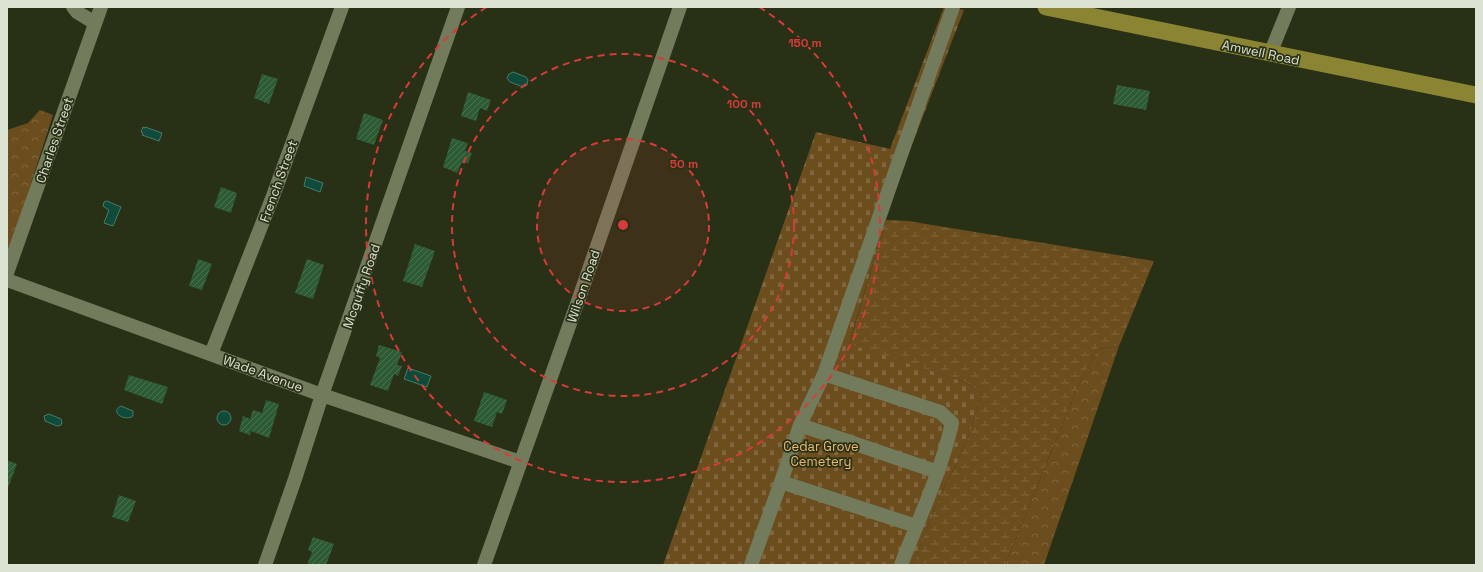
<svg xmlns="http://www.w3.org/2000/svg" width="1483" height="572" font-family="'Space Grotesk',sans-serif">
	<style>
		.forest { fill: url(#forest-crowns) }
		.wetland { fill: url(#wetland-marsh) }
		.cemetery { fill: url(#cemetery-stones) }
		.water { fill: #0e4b3b; stroke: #4c7968 }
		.building { fill: url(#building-hatch) }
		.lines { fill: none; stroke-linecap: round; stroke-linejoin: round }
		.minor { stroke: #727c5d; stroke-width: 14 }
		.major { stroke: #8b8432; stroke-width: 17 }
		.ring { fill: none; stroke: #d73b39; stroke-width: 2; stroke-dasharray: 7 5 }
		.labels { text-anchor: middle; stroke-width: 3.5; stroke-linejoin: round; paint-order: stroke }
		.street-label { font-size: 13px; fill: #dde3d2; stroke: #283015 }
		.park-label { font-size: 13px; fill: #f0ba6e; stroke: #283015 }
		.centre { fill: #d73b39; stroke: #283015; stroke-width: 2 }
		.ring-label { font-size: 12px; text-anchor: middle; font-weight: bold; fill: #d73b39; stroke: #283015; stroke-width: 3.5; stroke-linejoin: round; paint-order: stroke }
	</style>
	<defs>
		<pattern id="forest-crowns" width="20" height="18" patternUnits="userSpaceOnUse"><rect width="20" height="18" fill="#6b4d1e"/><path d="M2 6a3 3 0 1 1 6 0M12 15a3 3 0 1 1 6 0" fill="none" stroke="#80663e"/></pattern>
		<pattern id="wetland-marsh" width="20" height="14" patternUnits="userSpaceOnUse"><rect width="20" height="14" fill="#6b4d1e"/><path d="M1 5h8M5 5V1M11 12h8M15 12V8" fill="none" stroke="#80663e"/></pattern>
		<pattern id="cemetery-stones" width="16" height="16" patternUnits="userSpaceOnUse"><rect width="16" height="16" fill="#6b4d1e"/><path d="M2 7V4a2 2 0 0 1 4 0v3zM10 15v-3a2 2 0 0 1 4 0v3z" fill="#80663e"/></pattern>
		<pattern id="building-hatch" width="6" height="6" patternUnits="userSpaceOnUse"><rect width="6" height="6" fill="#2d5b33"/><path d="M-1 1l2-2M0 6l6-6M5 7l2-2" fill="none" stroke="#4b7250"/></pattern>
	</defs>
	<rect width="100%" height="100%" fill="#283015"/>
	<path class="forest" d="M40 110 53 115 7 258V130L28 123Z
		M1119 346 1044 565H1005L1076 391 1097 349Z"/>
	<path class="wetland" d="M886 220 908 221 1154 261 1119 346 1097 349 1076 391 1005 565H913L939 497 956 465 970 432 982 393 965 382 849 345Z"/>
	<path class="cemetery" d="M944 7 964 10 905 163 886 220 849 344 965 382 982 393 970 432 956 465 939 497 913 565H663L816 132 890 149Z"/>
	<path class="water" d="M513 72 526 77 528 80 527 85 523 87 510 82 507 78 509 74Z
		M143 127 145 128V127L162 133 159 141 142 135 143 133 141 132Z
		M306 177 323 183 320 192 304 186Z
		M107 201 121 207 113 226 104 223 109 210 103 206 104 202Z
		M408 368 431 376 427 387 404 379Z
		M121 406 133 411V416C125 422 109 412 121 406Z
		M217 418a7 7 0 1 1 14 0a7 7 0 1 1-14 0Z
		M49 414 61 419 62 422 61 425 57 426 45 421 44 416Z"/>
	<path class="building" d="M262 74 278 79 269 104 254 98Z
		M1117 85 1150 91 1146 110 1113 104Z
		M468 92 491 100 487 111 480 108 476 121 461 116Z
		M364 113 383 120 374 145 356 139Z
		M452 138 468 143 465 151 472 153 468 163 462 162 457 173 443 167Z
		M221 187 237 193 231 213 214 207Z
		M415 244 435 251 422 287 403 281Z
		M198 259 212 264 202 290 189 286Z
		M307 259 324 265 313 299 295 293Z
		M379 345 402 352 397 365 402 366 398 376 394 374 388 391 370 385 380 358 376 356Z
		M129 375 168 387 162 404 124 390Z
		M484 392 507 400 502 414 497 412 492 427 474 421Z
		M266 400 279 404 269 438 251 431 250 435 239 431 243 416 250 419 253 410 262 413Z
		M7 460 17 464 8 488 7 487Z
		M119 495 136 501 128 522 112 517Z
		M313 537 334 544 326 565H307L312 552 308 550Z"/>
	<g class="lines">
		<path class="minor" d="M73 7 77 12 95 23
			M1270 54 1289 7
			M7 273 101 7
			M7 280 322 395 520 462
			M211 354 273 196 342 7
			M824 374 940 412 952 423C941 472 919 518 901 565
			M800 425 938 472
			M781 482 916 526
			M265 565 295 479 322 395 458 7
			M484 565 578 301 680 7
			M751 565 781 482 800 425 824 374 953 7"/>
		<path class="major" d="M1046 7 1476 95"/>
	</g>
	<circle cx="623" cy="225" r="86" fill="#d73b39" fill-opacity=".12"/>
	<g class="ring">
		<circle cx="623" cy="225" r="86"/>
		<circle cx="623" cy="225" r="171"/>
		<path d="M759 7A257 257 0 1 1 487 7"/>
	</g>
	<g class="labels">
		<g class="street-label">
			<text transform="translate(1261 52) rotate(12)" y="5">Amwell Road</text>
			<text transform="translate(54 140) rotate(-71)" y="5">Charles Street</text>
			<text transform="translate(278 181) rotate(-70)" y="5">French Street</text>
			<text transform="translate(361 286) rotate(-71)" y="5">Mcguffy Road</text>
			<text transform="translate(583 286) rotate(-71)" y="5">Wilson Road</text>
			<text transform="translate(263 373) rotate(20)" y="5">Wade Avenue</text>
		</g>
		<g class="park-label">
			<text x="821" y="451">Cedar Grove<tspan x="821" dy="15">Cemetery</tspan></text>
		</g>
	</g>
	<circle cx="623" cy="225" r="6" class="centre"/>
	<g class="ring-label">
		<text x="805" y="47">150 m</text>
		<text x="744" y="108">100 m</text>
		<text x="684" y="168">50 m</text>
	</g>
	<rect width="1483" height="572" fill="none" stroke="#dde3d2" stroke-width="16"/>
</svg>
